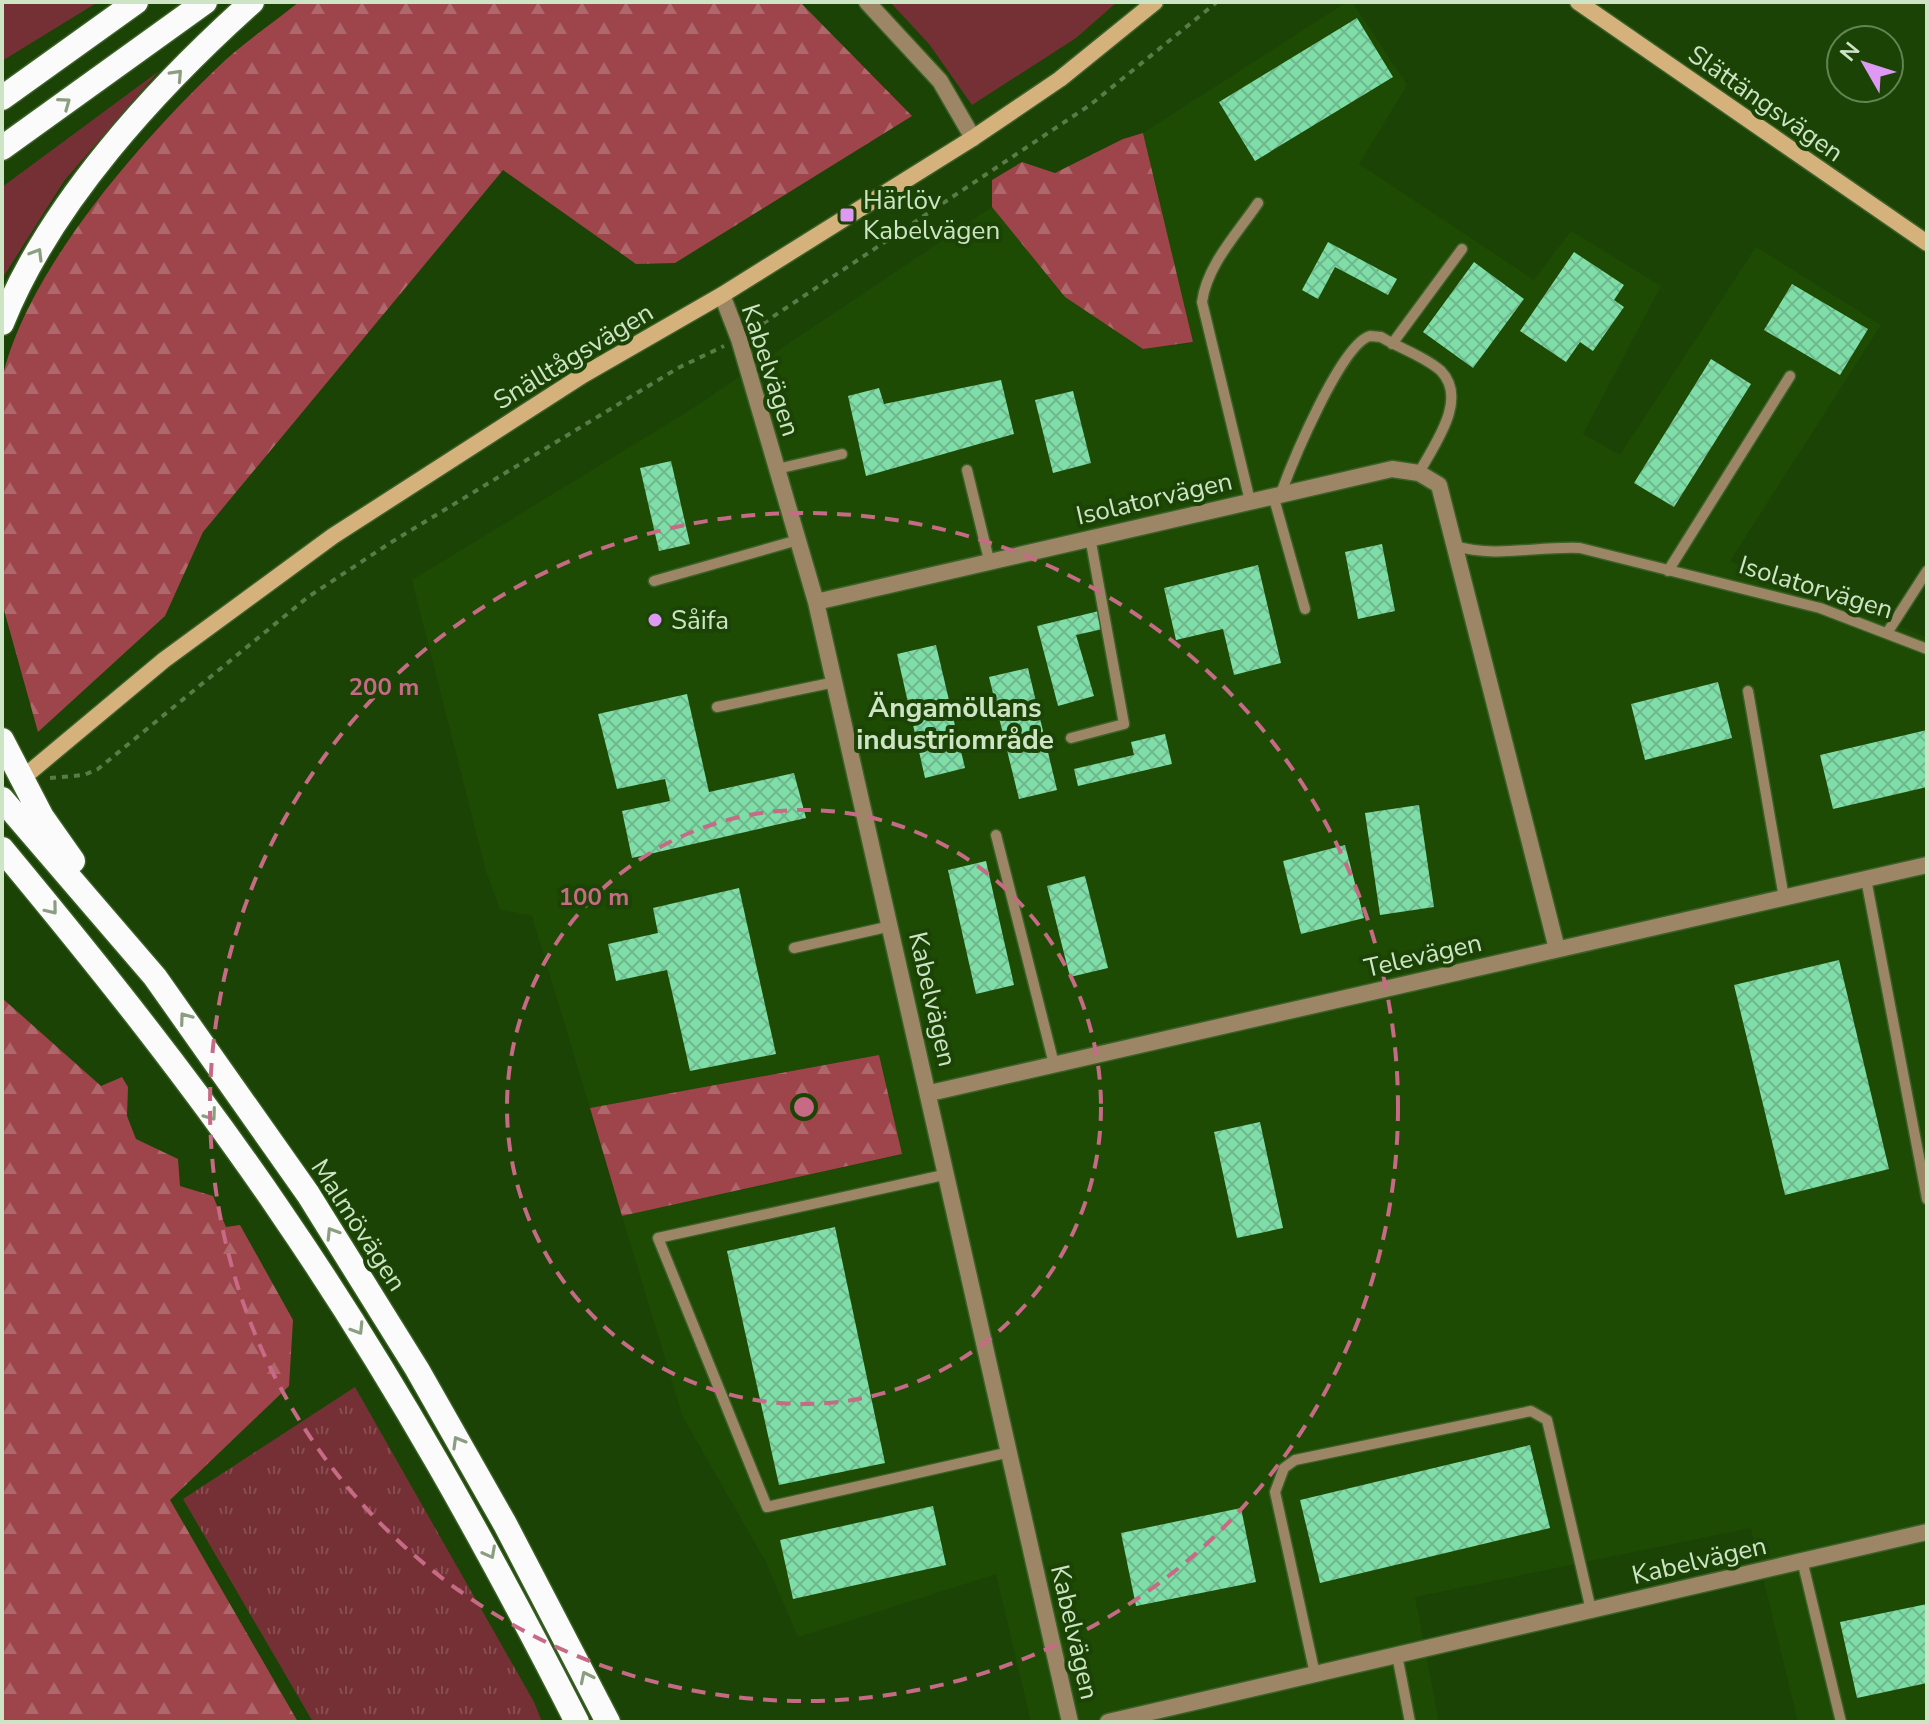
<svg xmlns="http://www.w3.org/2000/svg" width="1929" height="1724" font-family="'Nunito Sans',sans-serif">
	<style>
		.built { fill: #1e4b04 }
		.grass { fill: #743035 }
		.forest { fill: url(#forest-firs) }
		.park { fill: url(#park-tufts) }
		.building { fill: url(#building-cross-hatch) }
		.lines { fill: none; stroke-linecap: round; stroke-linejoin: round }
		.lane-casing { stroke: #3b6028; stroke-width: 13 }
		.street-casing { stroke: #3b6028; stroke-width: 19 }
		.secondary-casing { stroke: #3b6028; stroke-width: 19 }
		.highway-casing { stroke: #3b6028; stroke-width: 27 }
		.path { stroke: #597b48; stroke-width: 4; stroke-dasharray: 6 6; stroke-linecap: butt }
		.lane { stroke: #9c8665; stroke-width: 10 }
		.street { stroke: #9c8665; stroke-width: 16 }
		.secondary { stroke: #d5b27c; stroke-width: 16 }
		.highway { stroke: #fbfbfb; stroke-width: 24 }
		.oneway { stroke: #8b9f80 }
		.ring { fill: none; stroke: #c66a85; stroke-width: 4; stroke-dasharray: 14 10 }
		.poi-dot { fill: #dd99f3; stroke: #1b4305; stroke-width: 3 }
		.labels { text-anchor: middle; stroke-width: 8; stroke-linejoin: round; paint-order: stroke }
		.street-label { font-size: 26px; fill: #cde4c5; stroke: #1b4305 }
		.poi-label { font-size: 26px; fill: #cde4c5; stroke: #1b4305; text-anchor: start }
		.neighbourhood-label { font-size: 28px; font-weight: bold; fill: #cde4c5; stroke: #1b4305 }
		.centre { fill: #c66a85; stroke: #1b4305; stroke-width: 4 }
		.ring-label { font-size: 24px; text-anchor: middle; font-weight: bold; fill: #c66a85; stroke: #1b4305; stroke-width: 8; stroke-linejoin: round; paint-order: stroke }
	</style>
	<defs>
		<pattern id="forest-firs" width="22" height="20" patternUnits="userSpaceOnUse" patternTransform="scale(2)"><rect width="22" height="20" fill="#9e444b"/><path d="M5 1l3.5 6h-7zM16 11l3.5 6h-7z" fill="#ae686c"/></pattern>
		<pattern id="park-tufts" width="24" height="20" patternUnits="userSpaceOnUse" patternTransform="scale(2)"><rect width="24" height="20" fill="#743035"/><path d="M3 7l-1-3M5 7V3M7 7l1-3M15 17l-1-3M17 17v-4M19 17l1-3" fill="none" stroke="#874e51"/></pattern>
		<pattern id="building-cross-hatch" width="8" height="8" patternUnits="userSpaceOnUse" patternTransform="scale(2)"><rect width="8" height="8" fill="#7fdea8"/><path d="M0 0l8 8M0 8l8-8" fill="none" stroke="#6fb88d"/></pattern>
	</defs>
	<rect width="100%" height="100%" fill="#1b4305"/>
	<path class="built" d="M1347 2H1352L1407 85 1359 164 1534 280 1571 231 1661 286 1583 434 1620 455 1756 247 1881 325 1730 561 1927 637V1722H1798L1751 1528 1415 1597 1439 1722H1031L996 1574 798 1637 766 1562 683 1417 622 1216 901 1155 879 1055 590 1108 532 916 500 909 486 871 412 580 684 414 992 207 1065 297 1143 349 1193 343 1143 133Z"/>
	<path class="grass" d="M2 2H98L2 61Z
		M890 2H1117L1076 38 972 105 929 44Z
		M159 71 64 181 2 279V187Z"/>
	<path class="forest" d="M299 2H800L912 116 675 263 636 264 503 170 203 532 165 616 38 732 2 603V379C27 270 138 144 218 67 243 43 273 23 299 2Z
		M1143 133 1193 342 1143 349 1065 297 992 207V180L1022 162 1055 173 1123 139Z
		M2 998 101 1086 122 1077 128 1087 127 1116 136 1139 178 1159 180 1186 213 1196 226 1227 240 1225 293 1320 289 1386 170 1500 298 1722H2Z
		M879 1055 902 1154 622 1216 590 1108Z"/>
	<path class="park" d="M355 1387 534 1702 542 1722H313L183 1499Z"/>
	<path class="building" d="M1357 18 1393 77 1255 161 1219 102Z
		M1328 242 1397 279 1388 295 1335 267 1318 299 1302 290Z
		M1574 252 1624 285 1614 300 1624 307 1593 351 1580 342 1566 362 1520 331Z
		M1474 262 1524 299 1473 368 1423 332Z
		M1792 284 1868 329 1840 375 1764 330Z
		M1711 359 1751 384 1674 507 1634 483Z
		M1001 380 1014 434 866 476 848 396 879 388 884 404Z
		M1073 391 1091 463 1053 473 1035 400Z
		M671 461 690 544 659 551 640 468Z
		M1382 544 1395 611 1358 619 1345 552Z
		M1258 565 1281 663 1234 675 1223 629 1176 640 1164 588Z
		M1099 611 1103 629 1076 635 1094 696 1058 706 1037 626Z
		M936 645 965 768 925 778 897 654Z
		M1028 668 1057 790 1019 799 989 677Z
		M1718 682 1732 738 1645 760 1631 704Z
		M687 694 709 792 794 773 806 818 632 858 622 811 670 801 665 779 617 789 598 714Z
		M1927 730V787L1833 809 1820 755Z
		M1165 734 1172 764 1078 786 1074 769 1134 755 1131 742Z
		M1419 805 1434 907 1380 915 1365 813Z
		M1345 845 1364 918 1301 934 1283 861Z
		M986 861 1014 985 976 994 948 870Z
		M1085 876 1108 968 1070 977 1047 886Z
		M739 888 776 1054 690 1071 667 970 616 981 608 944 658 933 653 908Z
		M1839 960 1889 1169 1785 1195 1734 985Z
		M1260 1122 1283 1228 1237 1238 1214 1132Z
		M835 1227 885 1463 779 1485 727 1251Z
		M1530 1445 1550 1528 1320 1583 1300 1500Z
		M933 1506 946 1565 793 1599 780 1540Z
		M1241 1508 1256 1582 1136 1606 1121 1533Z
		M1927 1604V1683L1857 1698 1840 1622Z"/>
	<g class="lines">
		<g class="lane-casing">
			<path id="lane" d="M1392 344 1462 249
				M777 469 842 454
				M967 470 989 560
				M1281 493C1292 463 1341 344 1370 336L1381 337C1399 348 1426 357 1441 371 1469 400 1433 446 1419 473
				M1273 495 1305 609
				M1250 501 1202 302C1207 265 1237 234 1258 203
				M1455 546C1497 558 1536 546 1580 548L1820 608 1927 649
				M1668 571 1790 376
				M654 581 798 540
				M1887 633 1927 571
				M1748 691 1784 898
				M717 707 835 682
				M1071 738 1124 724 1090 537
				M996 835 1054 1064
				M1866 879 1927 1199
				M794 948 891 926
				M948 1174 658 1238 767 1507 1010 1452
				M1802 1560 1841 1722
				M1397 1655 1410 1722
				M1315 1674 1275 1492 1284 1468 1295 1460 1531 1411 1547 1420 1591 1610"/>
		</g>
		<g class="street-casing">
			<path id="street" d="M867 2 940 81 973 138
				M722 295 739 339 816 602 1070 1722
				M816 602 1392 469 1419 473 1439 485 1557 949
				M930 1093 1927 865
				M1108 1722 1927 1532"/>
		</g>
		<g class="secondary-casing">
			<path id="secondary" d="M1578 2 1927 243
				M31 771 164 660 333 536 583 375 722 295 973 138 1060 79 1155 2"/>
		</g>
		<g class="highway-casing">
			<path id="highway" d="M2 98 136 2
				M2 148 205 2
				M2 323C50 203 156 88 252 2
				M2 740 42 817 73 861
				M2 799 155 977 308 1194 417 1369 505 1524 608 1722
				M2 849C100 967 196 1087 282 1214 393 1376 488 1547 577 1722"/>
		</g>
		<path class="path" d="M880 224 890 238
			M753 330 1090 105 1217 2
			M50 778 84 775 98 769 308 597 390 543 678 368 724 346"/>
		<use href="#lane" class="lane"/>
		<use href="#street" class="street"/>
		<use href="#secondary" class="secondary"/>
		<use href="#highway" class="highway"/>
	</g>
	<defs><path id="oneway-chevron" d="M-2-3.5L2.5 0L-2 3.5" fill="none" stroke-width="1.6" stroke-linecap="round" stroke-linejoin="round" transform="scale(2)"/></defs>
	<g class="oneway">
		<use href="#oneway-chevron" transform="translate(177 75) rotate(-47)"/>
		<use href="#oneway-chevron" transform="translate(65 103) rotate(-36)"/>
		<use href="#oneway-chevron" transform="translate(37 254) rotate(-59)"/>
		<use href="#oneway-chevron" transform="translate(52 909) rotate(51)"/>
		<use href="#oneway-chevron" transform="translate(185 1018) rotate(-126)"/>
		<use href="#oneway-chevron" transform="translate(211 1115) rotate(54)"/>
		<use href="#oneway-chevron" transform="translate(332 1233) rotate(-122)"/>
		<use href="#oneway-chevron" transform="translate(358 1329) rotate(58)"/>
		<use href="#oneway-chevron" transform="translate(458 1442) rotate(-120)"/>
		<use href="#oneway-chevron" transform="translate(490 1553) rotate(62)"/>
		<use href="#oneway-chevron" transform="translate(586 1677) rotate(-116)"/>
	</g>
	<g class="ring">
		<circle cx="804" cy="1107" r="297"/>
		<circle cx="804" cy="1107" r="594"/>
	</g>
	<g class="poi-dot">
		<rect x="839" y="207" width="16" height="16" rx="4"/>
		<circle cx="655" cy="620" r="8"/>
	</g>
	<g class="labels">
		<g class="street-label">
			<text transform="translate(1766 103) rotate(35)" y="9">Slättängsvägen</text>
			<text transform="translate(573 356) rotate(-31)" y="9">Snälltågsvägen</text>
			<text transform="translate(771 370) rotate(72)" y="9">Kabelvägen</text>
			<text transform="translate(1154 498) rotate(-13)" y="9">Isolatorvägen</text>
			<text transform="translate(1816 587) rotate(17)" y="9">Isolatorvägen</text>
			<text transform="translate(1423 955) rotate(-13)" y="9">Televägen</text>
			<text transform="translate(933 999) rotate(77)" y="9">Kabelvägen</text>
			<text transform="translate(359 1225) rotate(57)" y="9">Malmövägen</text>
			<text transform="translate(1699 1560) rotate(-13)" y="9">Kabelvägen</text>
			<text transform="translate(1075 1632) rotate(77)" y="9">Kabelvägen</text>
		</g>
		<g class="poi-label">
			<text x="863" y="209">Härlöv<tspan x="863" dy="30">Kabelvägen</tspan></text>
			<text x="671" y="629">Såifa</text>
		</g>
		<g class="neighbourhood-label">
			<text x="955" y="717">Ängamöllans<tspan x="955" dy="32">industriområde</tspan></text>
		</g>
	</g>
	<circle cx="804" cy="1107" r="12" class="centre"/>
	<g class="ring-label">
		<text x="384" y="695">200 m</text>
		<text x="594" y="905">100 m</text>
	</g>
	<rect width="1929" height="1724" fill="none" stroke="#cde4c5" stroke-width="8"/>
	<g transform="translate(1865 64) rotate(309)"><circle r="38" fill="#1b4305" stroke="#628352" stroke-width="2"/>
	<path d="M0-6L14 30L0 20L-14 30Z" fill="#dd99f3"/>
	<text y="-12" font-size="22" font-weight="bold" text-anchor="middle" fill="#cde4c5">N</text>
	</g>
</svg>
